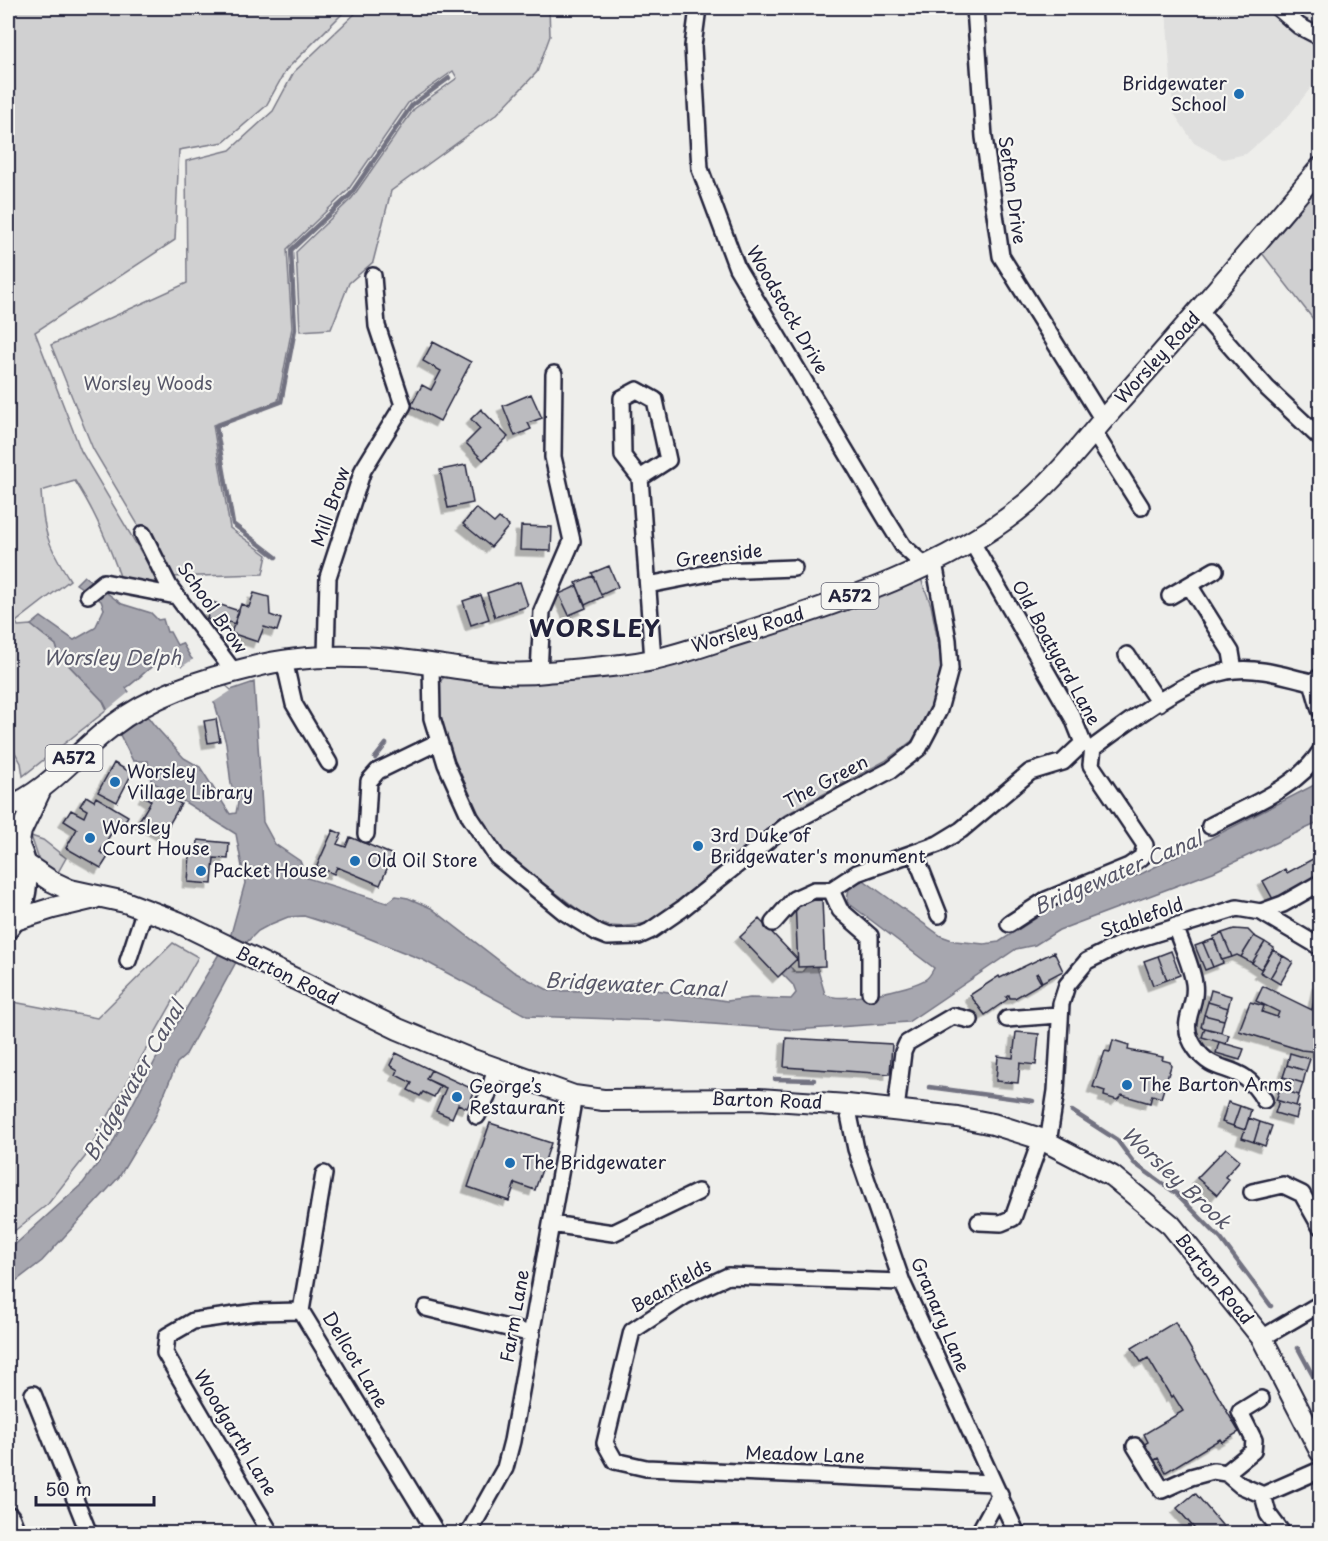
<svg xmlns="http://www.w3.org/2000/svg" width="1328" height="1541" font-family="'Playpen Sans',sans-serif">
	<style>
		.built { fill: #dfdfde }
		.green { fill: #d0d0d1; stroke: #797986; stroke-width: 1.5 }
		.water { fill: #a7a7af; stroke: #727281; stroke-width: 1.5; fill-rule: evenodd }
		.pier { fill: #eeeeeb }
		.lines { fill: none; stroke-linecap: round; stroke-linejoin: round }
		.stream { stroke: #727281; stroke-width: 4.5 }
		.building { fill: #bbbbbf; stroke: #22223b; stroke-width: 1.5; filter: url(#shadow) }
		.minor-casing { stroke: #22223b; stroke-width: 20 }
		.major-casing { stroke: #22223b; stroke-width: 24 }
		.highway-casing { stroke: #22223b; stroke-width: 27 }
		.minor { stroke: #f6f6f2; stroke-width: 15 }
		.major { stroke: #f6f6f2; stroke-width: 20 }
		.highway { stroke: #f6f6f2; stroke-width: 22 }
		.poi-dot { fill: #1f6fb2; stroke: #f6f6f2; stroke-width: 2 }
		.labels { text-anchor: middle; stroke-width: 4.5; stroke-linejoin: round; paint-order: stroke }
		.shield { fill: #f6f6f2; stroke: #626272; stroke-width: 1.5 }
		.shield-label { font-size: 16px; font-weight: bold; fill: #22223b }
		.poi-label { font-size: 18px; fill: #22223b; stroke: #f6f6f2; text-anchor: start }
		.street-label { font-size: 18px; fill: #22223b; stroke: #f6f6f2 }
		.park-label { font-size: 18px; fill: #565668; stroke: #f6f6f2 }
		.water-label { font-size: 20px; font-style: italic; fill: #575769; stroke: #f6f6f2 }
		.district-label { font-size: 24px; font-weight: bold; letter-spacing: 1.5px; fill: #22223b; stroke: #f6f6f2 }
	</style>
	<defs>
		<filter id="shadow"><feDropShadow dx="-5.5" dy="5.5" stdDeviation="0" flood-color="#0004"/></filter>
	</defs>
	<rect width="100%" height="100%" fill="#eeeeeb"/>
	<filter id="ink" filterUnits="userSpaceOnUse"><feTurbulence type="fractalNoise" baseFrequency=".0167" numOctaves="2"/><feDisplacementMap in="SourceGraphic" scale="12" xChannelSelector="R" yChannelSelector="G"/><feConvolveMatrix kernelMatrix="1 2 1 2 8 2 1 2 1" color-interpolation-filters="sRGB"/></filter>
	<g filter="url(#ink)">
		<path class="built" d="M1166 8H1320V76L1287 118 1246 154 1223 159 1194 143 1173 112Z"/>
		<path class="green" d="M8 8H348L286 70 266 106 224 142 179 150 175 240 35 332 81 451 160 584 126 594C113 554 98 516 75 481L41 491C43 533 48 545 70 580L16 622 18 626 31 625 56 645 59 655 103 701 107 710 23 776 21 763 8 740Z
			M361 8H549L550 36 537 72 497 114 391 191 373 262 349 283 331 329 300 331 296 252 352 198 414 109 457 78 453 71 408 103 348 190 287 249 292 328 278 401 213 425 230 528 267 555 263 574 169 577 93 449 51 345 187 283 186 161 230 150 273 111 294 72Z
			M1320 157V328L1262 253Z
			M921 579 931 605 942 663 935 697 926 722 913 740 885 761 785 815 654 921C601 935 595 922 555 892 535 877 511 863 495 843 465 804 437 735 436 686L445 676 537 681 885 592Z
			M31 836 43 840 66 858 57 874 39 860Z
			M173 943 198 957 85 1157 48 1204 8 1236V1001L97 1018Z"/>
		<path class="water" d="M84 576 122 604 151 613 158 620 163 619 167 632H170L177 645 182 643 191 658 231 690 254 682 263 822 275 844 300 861 307 878 387 903 396 896 408 898 431 908 514 972 550 991 656 990 727 1001 750 998 791 999 796 993 793 985 744 935 753 927 795 972H802L806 967 803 903 815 902 817 967 825 994C839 1004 911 989 926 979 929 977 932 972 934 968L847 902 849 887 858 876 941 936 955 941 984 944 999 942 1050 909 1143 873 1320 782V822L1213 872 1059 930 1035 945 1016 949 908 1022 795 1030 671 1021 527 1016 423 960 348 930 304 916 288 917 271 924 258 931 247 942 185 1056 177 1063 155 1117 119 1177 42 1261 8 1287V1251L83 1183 111 1146 156 1059 231 934 245 883 236 834 151 781 148 761H133L103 701 59 655 56 645 31 625 41 617 74 640 95 628 104 609 101 601 76 584ZM164 659 181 665 215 704 226 743 231 784 238 803 236 813 230 814 200 767 184 758 154 725 126 688C141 678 147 667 164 659Z"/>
		<path class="pier" d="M195 658 231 691 211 704 180 668Z
			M132 690 147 711 114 732 105 712Z"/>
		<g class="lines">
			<path class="stream" d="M276 557 233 524 216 426 281 402 295 329 291 250 350 195 412 105 449 78
				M375 758 386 744
				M775 1079 814 1080
				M929 1087 1033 1101
				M1072 1111 1117 1140 1134 1163 1177 1194 1221 1239 1271 1306
				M1298 1348 1320 1389"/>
		</g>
		<path class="building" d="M433 342 471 362 440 421 411 406 422 385 431 390 441 371 423 361Z
			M531 394 542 418 528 423 531 429 515 436 503 406Z
			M481 409 508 437 483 460 466 443 480 429 471 419Z
			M466 465 473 503 448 508 440 470Z
			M476 508 494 523 499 518 509 526 491 547 463 524Z
			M521 526 552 527 551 551 520 550Z
			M609 566 618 587 601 595 592 573Z
			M593 576 602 597 585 605 576 583Z
			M520 582 528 606 495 617 487 593Z
			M577 586 586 608 569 615 559 594Z
			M254 593 269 597 270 615 281 619 277 631 264 627 258 642 231 633 241 604 249 607Z
			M481 595 489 619 471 625 463 601Z
			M212 602 239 611 235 624 223 620 222 624 207 619Z
			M216 719 220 741 208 743 204 721Z
			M114 763 132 773 117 802 98 792Z
			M150 786 181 804 163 835 139 821 151 801 144 796Z
			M86 796 94 801 96 797 128 816 121 828 116 825 100 852 108 857 101 868 66 848 77 829 64 821 71 810 84 817 87 810 80 806Z
			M333 830 342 834 337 844 346 847 350 837 393 855 380 885 337 867 334 874 317 866Z
			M198 840 229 843 228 859 214 858 212 884 188 882 190 854H197Z
			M1320 855V874L1274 901 1263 881 1285 869 1287 873Z
			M822 900 825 966 798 967 795 901Z
			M759 919 797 959 778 977 740 937Z
			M1234 929 1248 930 1254 936 1241 957 1237 955 1232 957 1222 933Z
			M1222 933 1232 957 1222 960 1213 937Z
			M1254 936 1265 942 1252 963 1241 957Z
			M1214 939 1223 963 1213 967 1203 943Z
			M1265 942 1274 948 1261 969 1252 963Z
			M1203 943 1213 967 1205 970 1195 946Z
			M1273 950 1283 956 1270 978 1260 972Z
			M1171 951 1180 975 1167 980 1158 956Z
			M1054 952 1063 971 1042 982 1038 973 1036 974 1041 983 1015 998H1010L1009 995 1006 997 1008 999 985 1015 970 995 999 976 1000 978Z
			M1158 956 1167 980 1153 985 1144 961Z
			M1283 956 1293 962 1280 984 1270 978Z
			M1318 982H1320V1052L1301 1050 1239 1031 1250 1002 1264 1006 1262 1012 1277 1017 1279 1012 1256 1001 1263 986 1312 1010Z
			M1211 990 1231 996 1228 1008 1208 1002Z
			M1208 1002 1228 1008 1224 1020 1204 1015Z
			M1204 1015 1224 1020 1221 1032 1201 1027Z
			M1205 1028 1229 1035 1226 1044 1202 1037Z
			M1016 1032 1039 1034 1036 1065 1020 1063 1018 1083 996 1081 998 1056 1013 1058Z
			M786 1038 892 1044 890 1074 784 1067Z
			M1113 1040 1129 1045 1128 1050 1163 1057 1162 1060 1170 1062 1171 1066 1161 1098 1152 1095 1150 1103 1122 1095 1117 1100 1104 1096 1105 1091 1093 1087 1105 1051 1110 1052Z
			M1219 1042 1244 1049 1240 1060 1216 1053Z
			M396 1053 431 1070 426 1079 440 1086 434 1097 423 1092 420 1096 408 1090 412 1083 396 1075 398 1070 390 1065Z
			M1290 1053 1310 1059 1306 1071 1287 1065Z
			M1287 1065 1306 1071 1303 1083 1283 1077Z
			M431 1070 475 1090 467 1108 458 1104 452 1118 436 1111 446 1088 426 1079Z
			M1283 1077 1303 1083 1299 1095 1280 1089Z
			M1280 1089 1299 1095 1296 1106 1276 1100Z
			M1279 1101 1299 1107 1296 1119 1275 1113Z
			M1228 1102 1240 1106 1233 1126 1222 1122Z
			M1240 1106 1251 1110 1245 1130 1233 1126Z
			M1249 1118 1260 1122 1254 1142 1242 1138Z
			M1260 1122 1272 1126 1265 1146 1254 1142Z
			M490 1123 551 1143 535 1190 515 1183 509 1201 468 1187Z
			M1226 1148 1240 1160 1225 1177 1229 1180 1217 1195 1197 1178Z
			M1175 1322 1239 1432 1222 1442 1220 1439 1166 1472 1158 1458 1153 1461 1143 1445 1148 1442 1144 1434 1183 1411 1173 1395 1171 1397 1148 1358 1141 1362 1132 1348Z
			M1195 1493 1227 1531 1224 1534H1199L1177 1508Z"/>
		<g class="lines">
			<g class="minor-casing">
				<path id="minor" d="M698 8 693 46 700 169 737 268 885 517 903 546 925 566
					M975 8 984 137 1001 256 1103 420
					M1278 8 1299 26 1320 37
					M1200 312 1267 388 1320 438
					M1093 431 1141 507
					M640 478 668 460 655 400 637 390 622 398 623 456 640 478 653 660
					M143 534 169 586 234 672
					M648 585 720 571 794 568
					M1189 585 1231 652 1234 670
					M88 595 104 582 176 596
					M1170 596 1215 570
					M1127 655 1159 703
					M326 656 328 577 363 470 403 405 377 326 373 276
					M284 660 294 704 329 763
					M431 666 432 718 446 764 470 817 497 857 564 912 598 933 608 937 639 936 650 931 682 909 787 825 891 770 919 748 939 710 950 669 948 640 934 562
					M539 673 542 611 572 541 553 457 554 374
					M1312 682 1320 710
					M1210 826C1248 806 1296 789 1320 752
					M366 834 369 781 378 771 438 742
					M915 854 939 915
					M831 890 840 910 870 936V992
					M1261 912 1283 904 1320 883
					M773 923 794 899 814 890H831L857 873 938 844 961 830 1030 772 1063 762 1083 743 1073 718 973 544
					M1009 924 1046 900 1129 866 1142 857 1145 845 1091 765 1093 748C1130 721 1189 674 1235 670 1260 667 1288 677 1312 682L1320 677
					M1175 926C1181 944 1191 964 1194 983 1198 1010 1176 1021 1196 1049 1216 1078 1241 1059 1264 1100
					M128 961 145 909
					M1007 1019 1058 1015
					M847 1105 856 1149 902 1282 1017 1534
					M896 1110 903 1052 907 1043 953 1016 970 1020
					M477 1116 487 1097 496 1069
					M1048 1143 1056 1091 1061 1004 1067 985 1087 961 1121 944 1237 908 1261 912 1320 947
					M1252 1192 1283 1185 1302 1194 1320 1226
					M979 1222 1001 1223 1013 1218 1041 1139
					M551 1224 613 1233 698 1192
					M902 1282 728 1276 685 1296 632 1331 605 1443 615 1461 646 1468 993 1483
					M426 1308 532 1334
					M301 1311 324 1174
					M1262 1338 1320 1304
					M33 1394 89 1534
					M1135 1446 1162 1490 1191 1477 1213 1471 1226 1473 1240 1485 1263 1495 1268 1514 1283 1534
					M1226 1473 1253 1451 1254 1440 1240 1412 1261 1399
					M1263 1495 1320 1470
					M271 1534 165 1353 167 1336 193 1321 256 1312 301 1311 437 1534
					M468 1534 505 1468 512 1441 574 1096
					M978 1534 1000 1494"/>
			</g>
			<g class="major-casing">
				<path id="major" d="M8 807C49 791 76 753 111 727 152 695 203 679 253 667 298 655 345 655 391 659 443 664 493 678 546 672 581 669 619 667 653 660 683 654 713 642 743 633 837 604 954 566 1029 501 1062 472 1089 435 1118 403 1187 326 1253 247 1320 168
					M18 847 21 831 40 791
					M24 863 51 881 70 890 125 902 178 922 398 1029 470 1059 574 1096 603 1100 759 1099 847 1105 957 1117 993 1124 1041 1139 1112 1176 1171 1225 1262 1338 1320 1451
					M12 921 53 908 95 898"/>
			</g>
			<g class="highway-casing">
				<path id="highway" d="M8 832C32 860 30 899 8 927
					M8 1518 14 1534"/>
			</g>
			<use href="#minor" class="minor"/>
			<use href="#major" class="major"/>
			<use href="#highway" class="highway"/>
		</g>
	</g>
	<g class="poi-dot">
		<circle cx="1239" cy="94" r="6"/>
		<circle cx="115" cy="782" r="6"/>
		<circle cx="90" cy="838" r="6"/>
		<circle cx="698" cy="846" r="6"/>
		<circle cx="355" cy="861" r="6"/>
		<circle cx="201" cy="871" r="6"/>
		<circle cx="1127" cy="1085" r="6"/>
		<circle cx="457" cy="1097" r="6"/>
		<circle cx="510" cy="1163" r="6"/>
	</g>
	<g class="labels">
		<g class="shield">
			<rect x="821.5" y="583" width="57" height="26" rx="4.5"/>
			<rect x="45.5" y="745" width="57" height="26" rx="4.5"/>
		</g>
		<g class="shield-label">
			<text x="850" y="602">A572</text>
			<text x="74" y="764">A572</text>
		</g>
		<g class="poi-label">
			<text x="1227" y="90" text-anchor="end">Bridgewater<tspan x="1227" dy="21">School</tspan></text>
			<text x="127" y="778">Worsley<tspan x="127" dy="21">Village Library</tspan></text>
			<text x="102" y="834">Worsley<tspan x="102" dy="21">Court House</tspan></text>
			<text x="710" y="842">3rd Duke of<tspan x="710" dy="21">Bridgewater's monument</tspan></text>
			<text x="367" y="867">Old Oil Store</text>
			<text x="213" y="877">Packet House</text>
			<text x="1139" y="1091">The Barton Arms</text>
			<text x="469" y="1093">George’s<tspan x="469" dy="21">Restaurant</tspan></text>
			<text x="522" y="1169">The Bridgewater</text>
		</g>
		<g class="street-label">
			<text transform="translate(1012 190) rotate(82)" y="6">Sefton Drive</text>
			<text transform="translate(787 310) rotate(60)" y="6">Woodstock Drive</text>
			<text transform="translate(1158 358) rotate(-48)" y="6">Worsley Road</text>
			<text transform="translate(331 507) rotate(-71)" y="6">Mill Brow</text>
			<text transform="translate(719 556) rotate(-7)" y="6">Greenside</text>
			<text transform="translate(212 608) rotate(55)" y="6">School Brow</text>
			<text transform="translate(748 630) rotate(-17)" y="6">Worsley Road</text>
			<text transform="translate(1056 653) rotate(61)" y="6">Old Boatyard Lane</text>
			<text transform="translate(826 782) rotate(-28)" y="6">The Green</text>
			<text transform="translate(1142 918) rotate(-19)" y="6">Stablefold</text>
			<text transform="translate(287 976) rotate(26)" y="6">Barton Road</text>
			<text transform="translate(767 1101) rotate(2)" y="6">Barton Road</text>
			<text transform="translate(1214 1279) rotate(51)" y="6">Barton Road</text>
			<text transform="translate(671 1286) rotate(-30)" y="6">Beanfields</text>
			<text transform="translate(940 1315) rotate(67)" y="6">Granary Lane</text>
			<text transform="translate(515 1316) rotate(-80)" y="6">Farm Lane</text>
			<text transform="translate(355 1360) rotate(59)" y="6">Dellcot Lane</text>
			<text transform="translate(235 1433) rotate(59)" y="6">Woodgarth Lane</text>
			<text transform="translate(805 1455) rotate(2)" y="6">Meadow Lane</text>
		</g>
		<g class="park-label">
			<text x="148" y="390">Worsley Woods</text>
		</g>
		<g class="water-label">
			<text x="112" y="665">Worsley Delph</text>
			<text transform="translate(1118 873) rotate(-23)" y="7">Bridgewater Canal</text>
			<text transform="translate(635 985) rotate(3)" y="7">Bridgewater Canal</text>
			<text transform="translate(134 1081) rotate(-60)" y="7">Bridgewater Canal</text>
			<text transform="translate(1176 1178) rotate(43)" y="7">Worsley Brook</text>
		</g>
		<g class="district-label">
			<text x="595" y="637">WORSLEY</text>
		</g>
	</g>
	<rect width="1328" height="1541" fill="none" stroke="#f6f6f2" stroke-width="30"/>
	<rect x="15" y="15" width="1298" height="1511" fill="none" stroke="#22223b" stroke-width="2" filter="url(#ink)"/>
	<path d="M36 1496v9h118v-9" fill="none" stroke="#22223b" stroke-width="3"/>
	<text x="45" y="1496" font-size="18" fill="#22223b" stroke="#f6f6f2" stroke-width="4.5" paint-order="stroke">50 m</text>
</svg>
